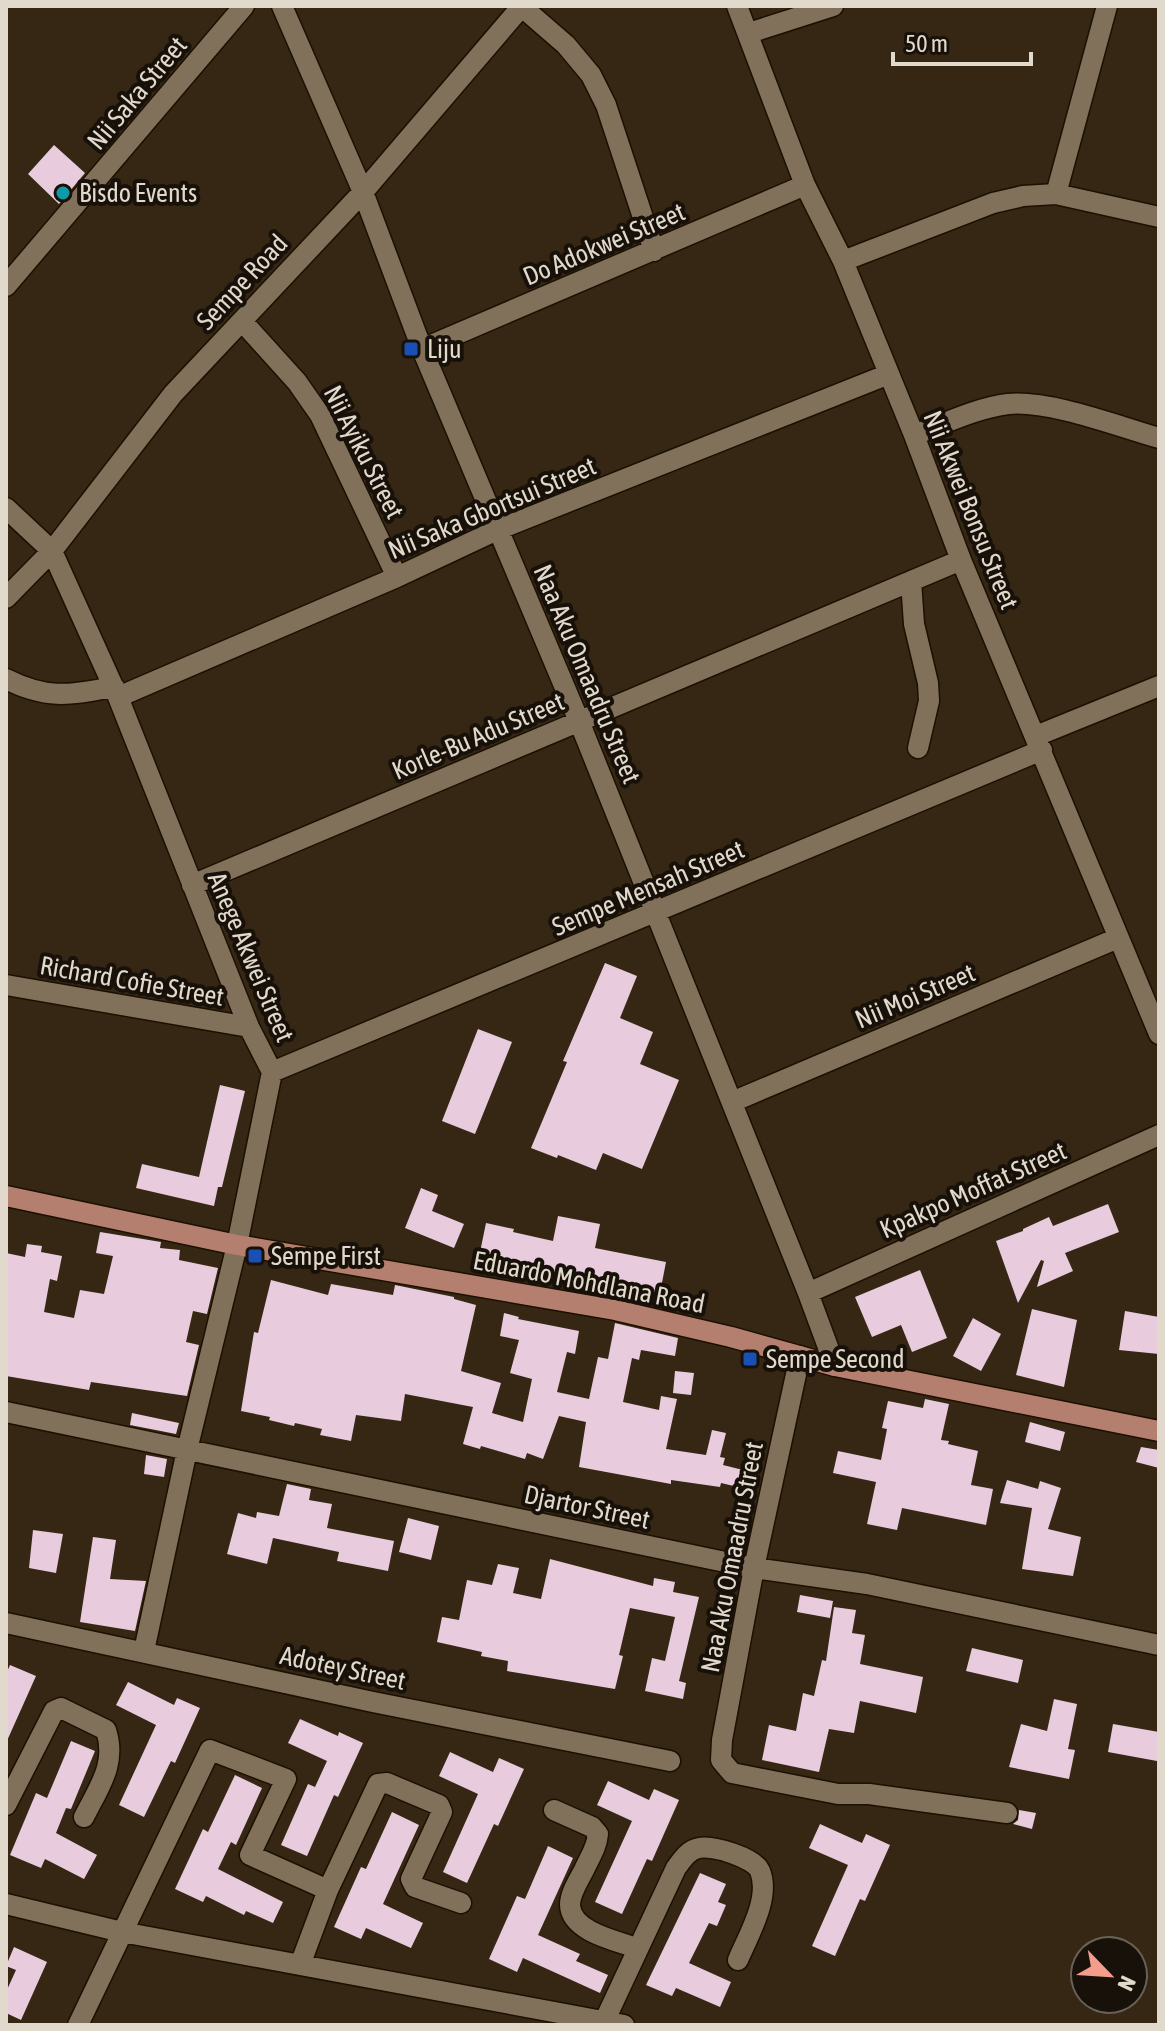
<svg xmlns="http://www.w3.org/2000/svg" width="1165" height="2031" font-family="'Asap Condensed',sans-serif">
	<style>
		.building { fill: #e8ccdd }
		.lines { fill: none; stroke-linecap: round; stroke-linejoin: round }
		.minor-casing { stroke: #1c1000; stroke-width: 23 }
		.major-casing { stroke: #1c1000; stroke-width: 23 }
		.minor { stroke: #81715b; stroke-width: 20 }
		.major { stroke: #b47f6f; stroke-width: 20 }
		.culture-dot { fill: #0f9aa8; stroke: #181109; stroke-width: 3 }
		.transit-dot { fill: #1a4fb4; stroke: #181109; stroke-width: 3 }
		.labels { text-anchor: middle; stroke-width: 8; stroke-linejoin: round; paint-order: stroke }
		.street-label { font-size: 26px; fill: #e2d9cd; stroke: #181109 }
		.poi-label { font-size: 26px; fill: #e2d9cd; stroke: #181109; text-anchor: start }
	</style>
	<rect width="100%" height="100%" fill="#352714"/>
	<path class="building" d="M54 145 85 173 59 204 28 174Z
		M605 963 637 976 620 1018 653 1032 640 1064 679 1080 642 1169 603 1153 596 1170 558 1155 557 1158 531 1148 567 1062 563 1061Z
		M478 1029 512 1042 475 1134 442 1121Z
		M220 1085 245 1091 222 1187H218L214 1206 136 1188 142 1164 199 1177Z
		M421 1188 438 1195 432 1211 464 1224 454 1248 405 1228Z
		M1108 1204 1119 1232 1065 1253 1073 1271 1037 1287 1044 1261 1041 1260 1018 1303 996 1241 1023 1231V1229L1049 1217 1053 1226Z
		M558 1216 600 1224 595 1248 666 1262 660 1293 479 1257 486 1223 514 1229 513 1232 553 1241Z
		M100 1232 161 1242 160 1248 180 1250 179 1260 218 1268 207 1314 193 1311 186 1342 199 1345 187 1396 91 1382 89 1390 6 1376V1253L25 1257 27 1244 42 1246 41 1252 62 1256 57 1281 50 1279 44 1312 74 1318 80 1290 104 1294 113 1256 96 1253Z
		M920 1270 947 1338 912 1352 901 1325 872 1337 855 1297Z
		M271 1280 328 1295 331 1284 393 1295 395 1285 454 1297V1299L476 1305 461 1371 501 1383 492 1413 523 1422 532 1379 510 1373 519 1340 500 1336 504 1313 519 1317 518 1319 579 1331 575 1354 567 1352 557 1392 589 1399 598 1357 608 1359 615 1323 678 1338 675 1356 641 1350 639 1360 632 1358 623 1402 659 1410 661 1396 677 1399 666 1449 706 1455 712 1430 726 1433 720 1457 725 1458 723 1465 759 1474 755 1491 721 1483 720 1487 671 1480V1484L579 1467 586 1422 559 1416 543 1459 527 1453 525 1459 481 1446 480 1449 463 1444 473 1407 405 1394 401 1421 356 1415 351 1441 320 1435 322 1429 295 1423 294 1426 269 1420 270 1417 241 1411 254 1332 258 1333Z
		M1032 1309 1077 1320 1064 1387 1016 1375Z
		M1125 1311 1159 1317V1354L1119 1350Z
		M973 1318 1001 1334 981 1371 953 1356Z
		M675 1371 694 1373 691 1395 673 1393Z
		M925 1399 949 1404 941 1440 949 1441 948 1444 978 1451 971 1485 993 1489 986 1525 902 1508 897 1530 867 1524 876 1482 833 1473 838 1451 881 1460 887 1429 882 1428 888 1401 923 1408Z
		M132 1413 179 1423 176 1434 130 1425Z
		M1030 1422 1065 1432 1060 1451 1025 1442Z
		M1141 1447 1159 1450V1468L1136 1462Z
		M146 1455 167 1459 164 1477 144 1474Z
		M1007 1480 1038 1489 1040 1481 1061 1488 1048 1529 1081 1537 1073 1576 1022 1569 1032 1508 1000 1503Z
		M287 1484 311 1489 309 1500 332 1504 327 1528 394 1541 388 1571 337 1561 339 1552 273 1538 267 1564 227 1554 238 1513 256 1518 257 1512 279 1516Z
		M408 1518 439 1526 431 1560 399 1552Z
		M33 1530 63 1534 56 1573 29 1568Z
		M93 1537 116 1540 110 1579 146 1581 135 1631 80 1622Z
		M550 1559 653 1586 654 1578 675 1582 673 1592 699 1597 679 1681 686 1683 683 1699 645 1691 652 1658 665 1661 675 1617 630 1608 619 1655 623 1656 615 1689 507 1671 508 1661 481 1656 482 1652 437 1642 442 1617 459 1620 467 1580 492 1585 498 1564 519 1568 513 1593 541 1599Z
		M800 1595 833 1601 830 1618 797 1612Z
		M834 1607 856 1610 852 1633 865 1635 860 1664 923 1677 916 1713 860 1701 854 1733 829 1729 819 1772 762 1760 769 1725 796 1731 803 1693 814 1696 822 1660 826 1661Z
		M972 1648 1023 1660 1018 1683 966 1671Z
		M10 1665 36 1676 6 1743V1674Z
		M128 1682 174 1705 177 1698 200 1708 175 1763 171 1761 144 1817 119 1805 156 1725 116 1705Z
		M1054 1699 1077 1704 1068 1749 1075 1750 1069 1779 1009 1767 1021 1724 1047 1731Z
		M300 1719 338 1736 339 1732 363 1743 338 1797 334 1795 307 1856 281 1845 308 1784 315 1787 327 1761 288 1743Z
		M1113 1724 1159 1732 1157 1761 1108 1752Z
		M71 1741 95 1751 71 1809 66 1808 56 1833 97 1855 84 1879 45 1859 41 1868 10 1855 36 1793 47 1798Z
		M450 1752 493 1772 499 1758 524 1769 498 1826 494 1824 467 1883 443 1872 478 1794 439 1776Z
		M235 1775 262 1788 236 1845 231 1842 218 1869 283 1902 273 1923 246 1911 244 1915 206 1896 203 1902 175 1889 203 1829 208 1832Z
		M608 1781 649 1800 654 1789 679 1800 652 1861 647 1859 622 1914 595 1902 632 1821 597 1805Z
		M1019 1810 1036 1813 1032 1829 1013 1824 1018 1820Z
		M392 1812 419 1825 383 1904 423 1923 411 1948 366 1928 361 1939 334 1927 361 1867 366 1869Z
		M820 1824 862 1843 866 1834 890 1845 865 1901 860 1899 835 1956 812 1946 848 1865 809 1848Z
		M548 1846 573 1858 538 1935 580 1954 576 1961 608 1975 600 1993 523 1958 517 1972 489 1959 517 1896 525 1899Z
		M700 1873 726 1884 718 1902 726 1905 717 1926 709 1923 689 1963 731 1982 720 2007 676 1988 672 1996 646 1985Z
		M14 1947 47 1962 21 2020 6 2013V1992L16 1970 6 1966Z"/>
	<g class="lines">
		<g class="minor-casing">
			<path id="minor" d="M282 6 363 192 422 349 579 721 808 1293 835 1366
				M521 6 566 45 591 75 606 105 654 251
				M737 6 805 185 843 261 914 435 961 560 1159 1034
				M749 33 833 6
				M1056 194 1107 6
				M843 261 993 203 1023 196 1056 194 1159 217
				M6 286 244 6
				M242 321 297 382 320 415 397 577
				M422 349 805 185
				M914 435C944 424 976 408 1008 404 1050 400 1117 426 1159 438
				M6 508 52 551 118 697 249 1027 272 1072 237 1245 187 1450 144 1651
				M911 581 914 624 928 683 929 701 918 748
				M6 598 52 551 173 394 363 192 522 6
				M6 679C48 700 69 695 114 687
				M118 697 397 577 497 530 889 374
				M1036 736 1159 686
				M192 885 961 560
				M6 985 249 1027
				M272 1072 1042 750
				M732 1102 1118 938
				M808 1293 1159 1135
				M800 1356 754 1568 722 1740 721 1760 732 1773 838 1794H869L1007 1813
				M6 1412 754 1568 867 1584 1159 1645
				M6 1623 373 1702 670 1761
				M6 1805 54 1711 61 1708 106 1730C117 1764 99 1787 84 1817
				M554 1810 592 1827 598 1834C597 1847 590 1857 584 1870 579 1880 570 1893 570 1905 571 1932 617 1941 637 1948
				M6 1904 122 1932 624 2025
				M300 1965 328 1890 378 1784 387 1783 439 1805 442 1812 411 1879 415 1887 461 1903
				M604 2022 676 1868C682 1860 688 1850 699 1848 713 1845 755 1858 760 1871 771 1898 748 1936 738 1960
				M78 2025 210 1750 286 1779 250 1855 328 1890"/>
		</g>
		<g class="major-casing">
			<path id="major" d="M6 1196 237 1245 615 1310 731 1337 835 1366 1159 1431"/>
		</g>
		<use href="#minor" class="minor"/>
		<use href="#major" class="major"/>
	</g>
	<circle class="culture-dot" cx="63" cy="193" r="8"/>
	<g class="transit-dot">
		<rect x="403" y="341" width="16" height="16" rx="4"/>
		<rect x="247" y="1248" width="16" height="16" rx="4"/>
		<rect x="742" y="1351" width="16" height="16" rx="4"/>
	</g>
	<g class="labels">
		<g class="street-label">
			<text transform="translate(137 93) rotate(-50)" y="9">Nii Saka Street</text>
			<text transform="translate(604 244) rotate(-23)" y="9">Do Adokwei Street</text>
			<text transform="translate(242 282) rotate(-47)" y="9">Sempe Road</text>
			<text transform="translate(364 452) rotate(63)" y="9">Nii Ayiku Street</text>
			<text transform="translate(492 508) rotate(-23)" y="9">Nii Saka Gbortsui Street</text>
			<text transform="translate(971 510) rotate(68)" y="9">Nii Akwei Bonsu Street</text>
			<text transform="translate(587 674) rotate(67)" y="9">Naa Aku Omaadru Street</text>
			<text transform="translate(478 736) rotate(-23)" y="9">Korle-Bu Adu Street</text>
			<text transform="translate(648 888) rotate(-23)" y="9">Sempe Mensah Street</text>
			<text transform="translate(251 957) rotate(67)" y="9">Anege Akwei Street</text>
			<text transform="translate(132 981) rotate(10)" y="9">Richard Cofie Street</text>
			<text transform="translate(915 996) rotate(-23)" y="9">Nii Moi Street</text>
			<text transform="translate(973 1190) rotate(-24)" y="9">Kpakpo Moffat Street</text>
			<text transform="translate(589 1282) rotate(11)" y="9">Eduardo Mohdlana Road</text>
			<text transform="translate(587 1507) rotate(12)" y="9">Djartor Street</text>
			<text transform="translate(732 1557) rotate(-79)" y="9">Naa Aku Omaadru Street</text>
			<text transform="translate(343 1668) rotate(12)" y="9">Adotey Street</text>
		</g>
		<g class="poi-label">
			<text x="79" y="202">Bisdo Events</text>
			<text x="427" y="358">Liju</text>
			<text x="271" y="1265">Sempe First</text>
			<text x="766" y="1368">Sempe Second</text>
		</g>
	</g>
	<rect width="1165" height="2031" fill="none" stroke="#e2d9cd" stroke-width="16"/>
	<g transform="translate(1109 1975) rotate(115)"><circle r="38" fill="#181109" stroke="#696157" stroke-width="2"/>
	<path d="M0-6L14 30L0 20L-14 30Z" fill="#f49d8c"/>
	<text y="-12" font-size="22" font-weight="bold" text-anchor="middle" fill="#e2d9cd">N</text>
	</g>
	<path d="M893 52v12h138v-12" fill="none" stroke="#e2d9cd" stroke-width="4"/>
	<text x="905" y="52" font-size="24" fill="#e2d9cd" stroke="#181109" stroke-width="6" paint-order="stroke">50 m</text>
</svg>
